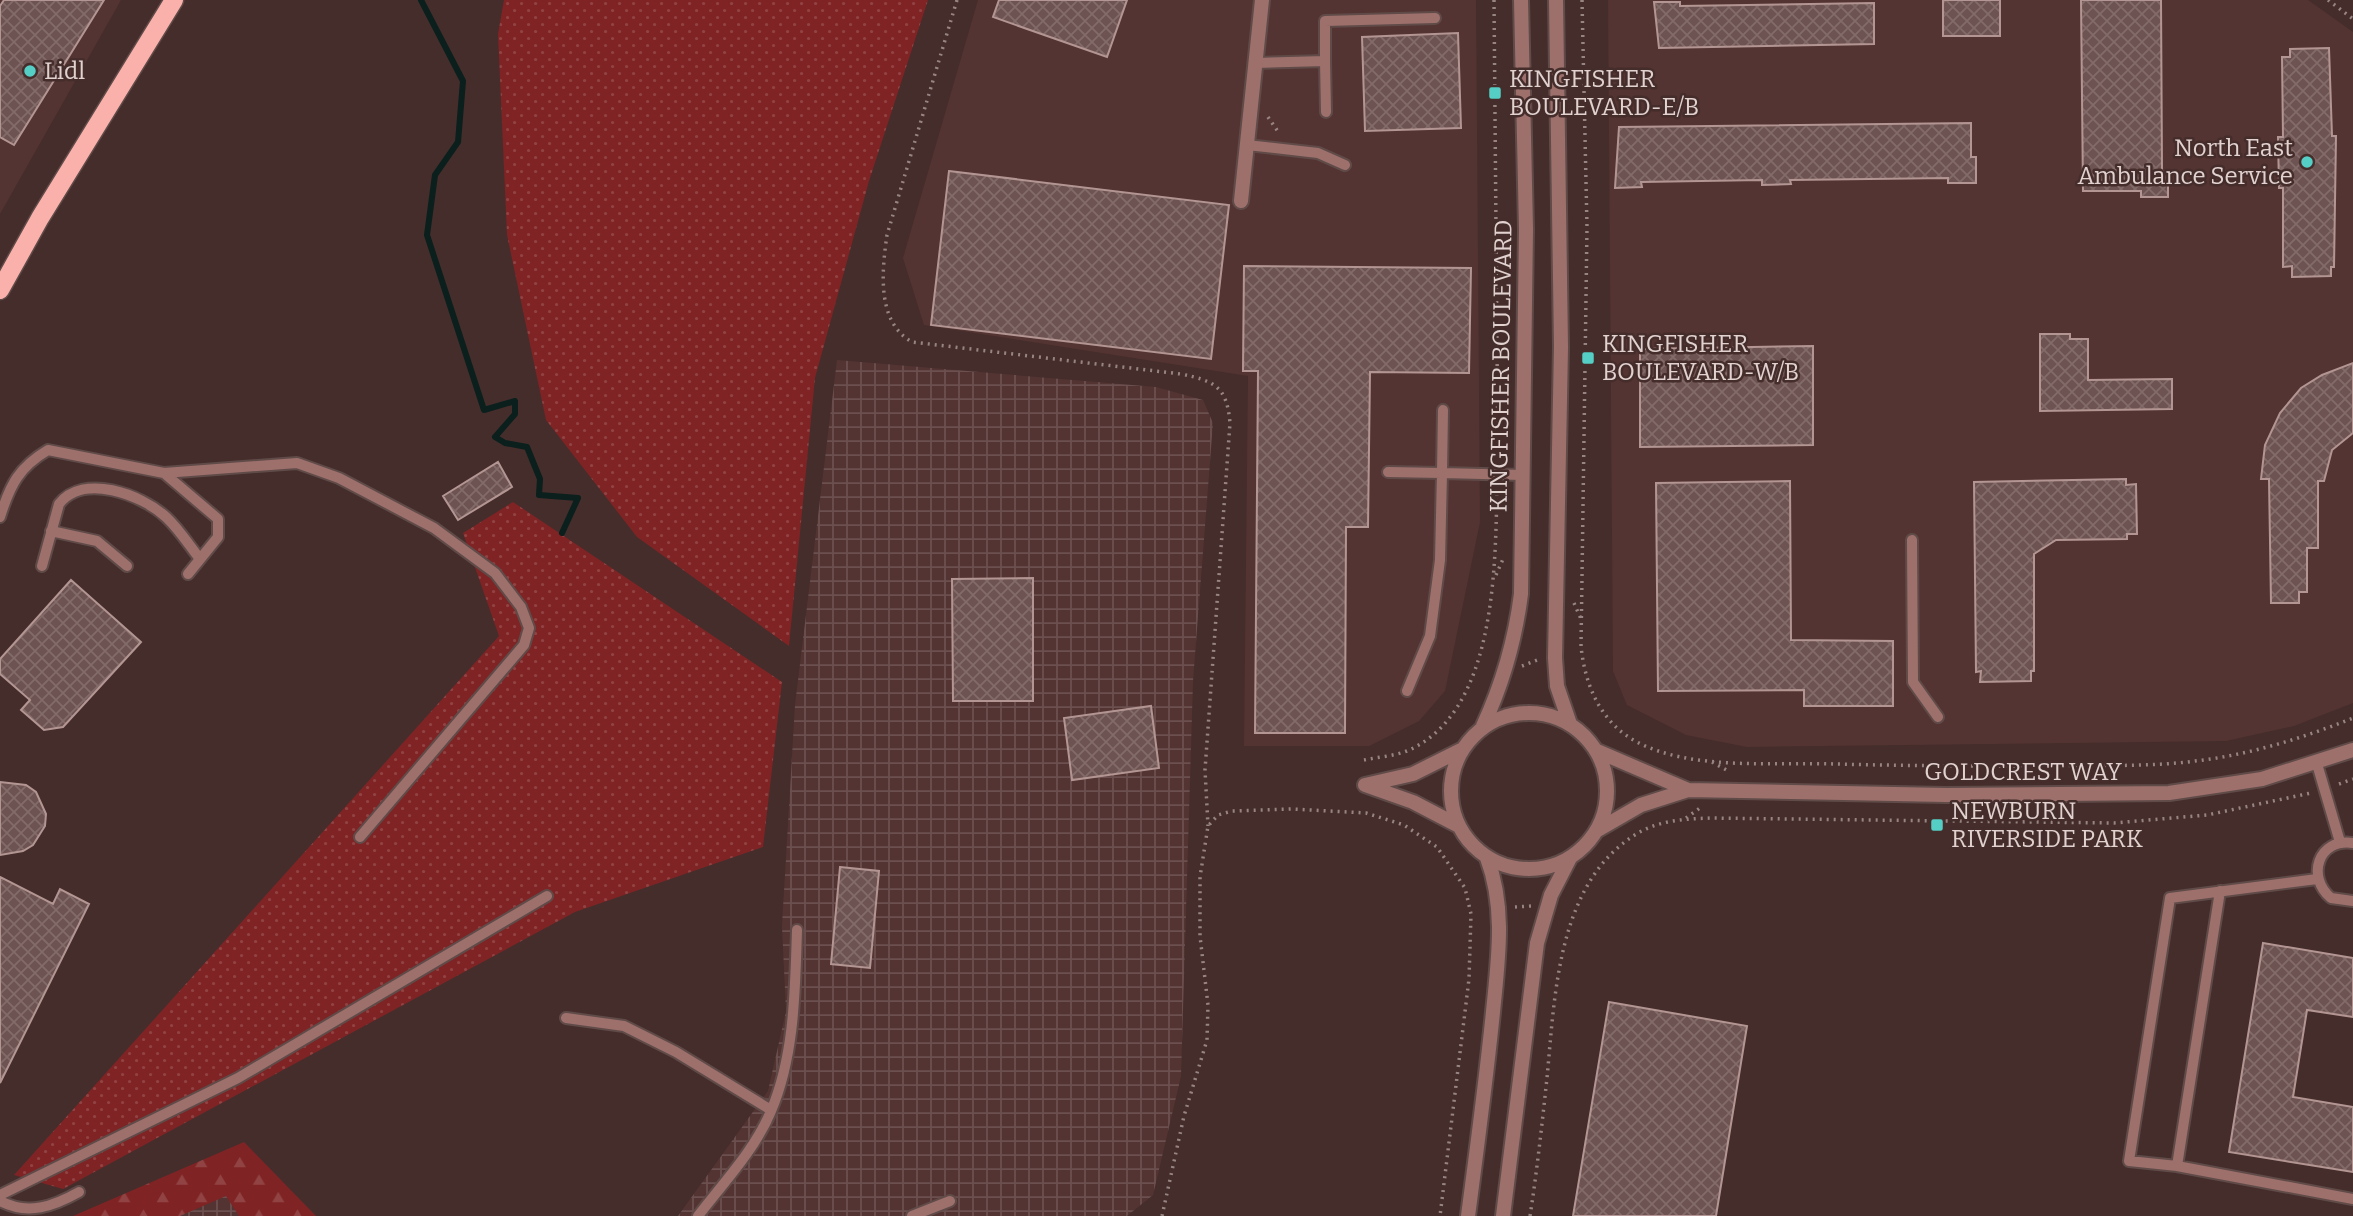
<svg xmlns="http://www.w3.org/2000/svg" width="2353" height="1216" font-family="Bitter,serif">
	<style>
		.built { fill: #533432 }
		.industrial { fill: url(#industrial-grid) }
		.grass { fill: url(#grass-dots) }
		.forest { fill: url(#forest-firs) }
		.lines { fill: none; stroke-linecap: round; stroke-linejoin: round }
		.stream { stroke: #0b1f1d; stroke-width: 6 }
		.building { fill: url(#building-cross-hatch); stroke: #b39693; stroke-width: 2 }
		.lane-casing { stroke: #604b49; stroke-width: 14 }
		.street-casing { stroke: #604b49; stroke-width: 18 }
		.primary-casing { stroke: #604b49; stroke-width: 21 }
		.path { stroke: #988583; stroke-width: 3.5; stroke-dasharray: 2 5; stroke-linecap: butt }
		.lane { stroke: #9d706c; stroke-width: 10 }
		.street { stroke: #9d706c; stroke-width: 14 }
		.primary { stroke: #fbb1ab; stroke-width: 18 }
		.poi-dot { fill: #55cec5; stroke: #442d2b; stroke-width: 2.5 }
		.labels { text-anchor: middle; stroke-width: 5; stroke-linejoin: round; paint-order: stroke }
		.poi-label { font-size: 24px; fill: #e1d2d0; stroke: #442d2b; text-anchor: start }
		.street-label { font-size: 24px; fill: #e1d2d0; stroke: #442d2b }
	</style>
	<defs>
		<pattern id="industrial-grid" width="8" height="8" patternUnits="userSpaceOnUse" patternTransform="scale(1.75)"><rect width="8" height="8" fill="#533432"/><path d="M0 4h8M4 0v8" fill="none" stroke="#6b504f"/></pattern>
		<pattern id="grass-dots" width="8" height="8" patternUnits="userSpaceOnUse" patternTransform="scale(1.75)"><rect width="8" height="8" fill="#7f2324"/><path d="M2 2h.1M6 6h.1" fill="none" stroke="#914243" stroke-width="1.8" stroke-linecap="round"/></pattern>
		<pattern id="forest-firs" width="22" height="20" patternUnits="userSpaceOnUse" patternTransform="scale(1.75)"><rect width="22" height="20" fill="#7f2324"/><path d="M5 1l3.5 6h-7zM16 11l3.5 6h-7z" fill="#914243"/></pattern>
		<pattern id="building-cross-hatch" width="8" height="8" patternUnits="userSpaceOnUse" patternTransform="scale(1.75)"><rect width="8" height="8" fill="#6d5351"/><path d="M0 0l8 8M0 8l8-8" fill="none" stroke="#826b69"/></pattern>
	</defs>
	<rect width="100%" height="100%" fill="#442d2b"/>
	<path class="built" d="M0 0H121L0 214Z
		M978 0H1476L1480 522 1445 691 1419 721 1369 746H1244L1248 376 924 325 903 258Z
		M1608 0H2308L2353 32V703L2294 726 2226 741 1747 747 1686 735 1627 705 1613 671Z"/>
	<path class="industrial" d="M837 360 1156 387 1203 400 1213 423 1193 681 1181 1076 1153 1195 1127 1216H678L768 1091 786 1011 782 926 795 705Z
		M228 1186 255 1216H162Z"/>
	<path class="grass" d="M504 0H928L869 181 815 378 789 646 637 537 546 420 507 235 498 34Z
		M513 502 782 682 763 847 575 912 63 1189 14 1175 499 636 463 533Z"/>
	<path class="forest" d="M244 1142 316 1216H239L226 1196 180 1216H73Z"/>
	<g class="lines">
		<path class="stream" d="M421 0 463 81 458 142 435 175 427 235 484 410 515 401V414L495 437 505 443 527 447 540 479 539 495 578 498 562 533"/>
	</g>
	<path class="building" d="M4 0H104L14 145 0 137V6Z
		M999 0H1127L1107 57 993 17Z
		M1943 0H2000V36H1943Z
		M2081 0H2161L2162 171H2168V197H2141V191H2083Z
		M1654 2H1680V6L1874 3V44L1659 48Z
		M1458 33 1461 128 1365 131 1362 37Z
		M2329 48 2332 136H2336L2334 267H2331V276L2292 277V266L2283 267V188H2279L2278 137H2283L2282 57H2290V49Z
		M1971 123V157H1976V183H1948V178L1790 180 1791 184 1762 185V180L1641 182 1642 187 1615 188 1619 127Z
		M949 171 1229 205 1211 359 931 325Z
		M1244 266 1471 268 1469 373 1370 372 1368 527H1346L1345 733H1255L1258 371H1243Z
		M2040 334H2070V339H2088V380L2172 379V409L2040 411Z
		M1813 346V445L1640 447V349Z
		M2353 363V433L2332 450 2324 481H2318V548H2307V592H2299V603H2271L2269 479H2261L2265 445 2280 413 2301 388 2322 375Z
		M498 462 512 487 458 520 443 496Z
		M2126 479V485L2136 484 2137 534H2127V539L2056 540 2034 554V671H2031V681L1980 682 1981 671 1976 672 1974 482Z
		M1790 481 1791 640 1893 641V706H1804V690L1658 691 1656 483Z
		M1033 578V701H953L952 579Z
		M71 580 141 642 63 727 44 730 21 710 30 700 0 674V659Z
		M1151 706 1159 768 1072 780 1064 718Z
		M0 782 26 785 36 792 46 814 45 826 33 845 23 851 0 855Z
		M840 867 879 871 870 968 831 964Z
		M0 877 53 904 60 889 89 904 0 1083Z
		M2263 943 2353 958V1017L2307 1010 2293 1097 2353 1107V1172L2229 1152Z
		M1609 1002 1747 1026 1716 1216H1573Z"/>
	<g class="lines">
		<g class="lane-casing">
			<path id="lane" d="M1325 61 1326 112
				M1256 63 1325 61V21L1435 18
				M1247 145 1318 153 1345 165
				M1388 472 1442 473 1443 410
				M164 473 218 519V537L188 574
				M0 517C10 485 19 467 48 450L164 473 297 463 339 478 434 528 495 573 521 607 529 628 524 645 360 837
				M51 531 97 541 127 566
				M1912 540 1913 682 1938 717
				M42 566 59 504C83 473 141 494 166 517 179 529 189 545 200 559
				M1407 691 1430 636 1440 560 1442 473 1523 475
				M2317 764 2340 842
				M2353 843C2318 838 2306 877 2331 898L2353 901
				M2220 891 2177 1166 2129 1161 2170 898 2317 879
				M566 1018 624 1026 676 1052 771 1110
				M2177 1166 2353 1199
				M0 1195 238 1078 547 896
				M0 1201C28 1216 54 1206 79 1192
				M698 1216C723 1183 755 1150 771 1111 795 1055 795 989 797 930
				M912 1216 950 1201"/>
		</g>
		<g class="street-casing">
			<path id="street" d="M1556 0 1561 347 1555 658 1557 686 1570 724
				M1241 201 1262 0
				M1451 791a78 78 0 1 1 156 0a78 78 0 1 1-156 0Z
				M1483 726C1503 683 1515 641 1521 594L1526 229 1521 0
				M1597 751 1688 790
				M1459 826 1413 802 1365 785 1413 774 1461 750
				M1596 831 1641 805 1688 790 1946 795 2169 793 2262 779 2353 750
				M1468 1216C1477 1148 1486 1081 1493 1012 1498 960 1506 908 1487 858
				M1503 1216 1537 943 1551 895 1570 858"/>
		</g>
		<g class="primary-casing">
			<path id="primary" d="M0 290 40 218 174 0"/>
		</g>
		<path class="path" d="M957 0 887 235C882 270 876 322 912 342L1181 374C1214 381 1227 386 1230 423L1205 770 1208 826
			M1494 0 1498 460
			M1582 0 1587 227 1581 646C1585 686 1601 723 1637 742 1692 771 1775 762 1836 764 1910 766 1984 766 2058 766 2103 765 2150 767 2195 761 2249 755 2303 738 2353 718
			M2328 0 2353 19
			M1268 117 1279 133
			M1496 575 1503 559
			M1574 603 1581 619
			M1522 666 1540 659
			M1364 760C1378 757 1394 756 1407 751 1496 713 1495 569 1497 489
			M1712 762 1730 772
			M2339 784 2353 779
			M1686 818 1700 808
			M1515 907 1531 906
			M1162 1216 1184 1116 1207 1040 1208 1005 1200 936V877L1208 826 1218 815 1232 811 1291 809 1366 813 1404 825 1437 847 1465 888 1471 914 1469 979 1440 1216
			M1530 1216C1537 1171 1542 1124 1547 1078 1555 995 1557 881 1638 833 1660 820 1686 819 1711 818L2114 823 2207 815 2311 793"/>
		<use href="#lane" class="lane"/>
		<use href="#street" class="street"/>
		<use href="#primary" class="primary"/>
	</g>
	<g class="poi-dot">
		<circle cx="30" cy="71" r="7"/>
		<rect x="1488" y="86" width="14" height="14" rx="3.5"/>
		<circle cx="2307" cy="162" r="7"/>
		<rect x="1581" y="351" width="14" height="14" rx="3.5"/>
		<rect x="1930" y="818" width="14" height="14" rx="3.5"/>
	</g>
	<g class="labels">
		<g class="poi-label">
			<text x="44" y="79">Lidl</text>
			<text x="1509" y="87">KINGFISHER<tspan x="1509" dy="28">BOULEVARD-E/B</tspan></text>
			<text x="2293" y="156" text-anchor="end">North East<tspan x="2293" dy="28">Ambulance Service</tspan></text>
			<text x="1602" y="352">KINGFISHER<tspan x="1602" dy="28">BOULEVARD-W/B</tspan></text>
			<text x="1951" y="819">NEWBURN<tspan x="1951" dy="28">RIVERSIDE PARK</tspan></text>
		</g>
		<g class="street-label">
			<text transform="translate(1501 366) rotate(-89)" y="8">KINGFISHER BOULEVARD</text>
			<text x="2023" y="780">GOLDCREST WAY</text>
		</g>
	</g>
</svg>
